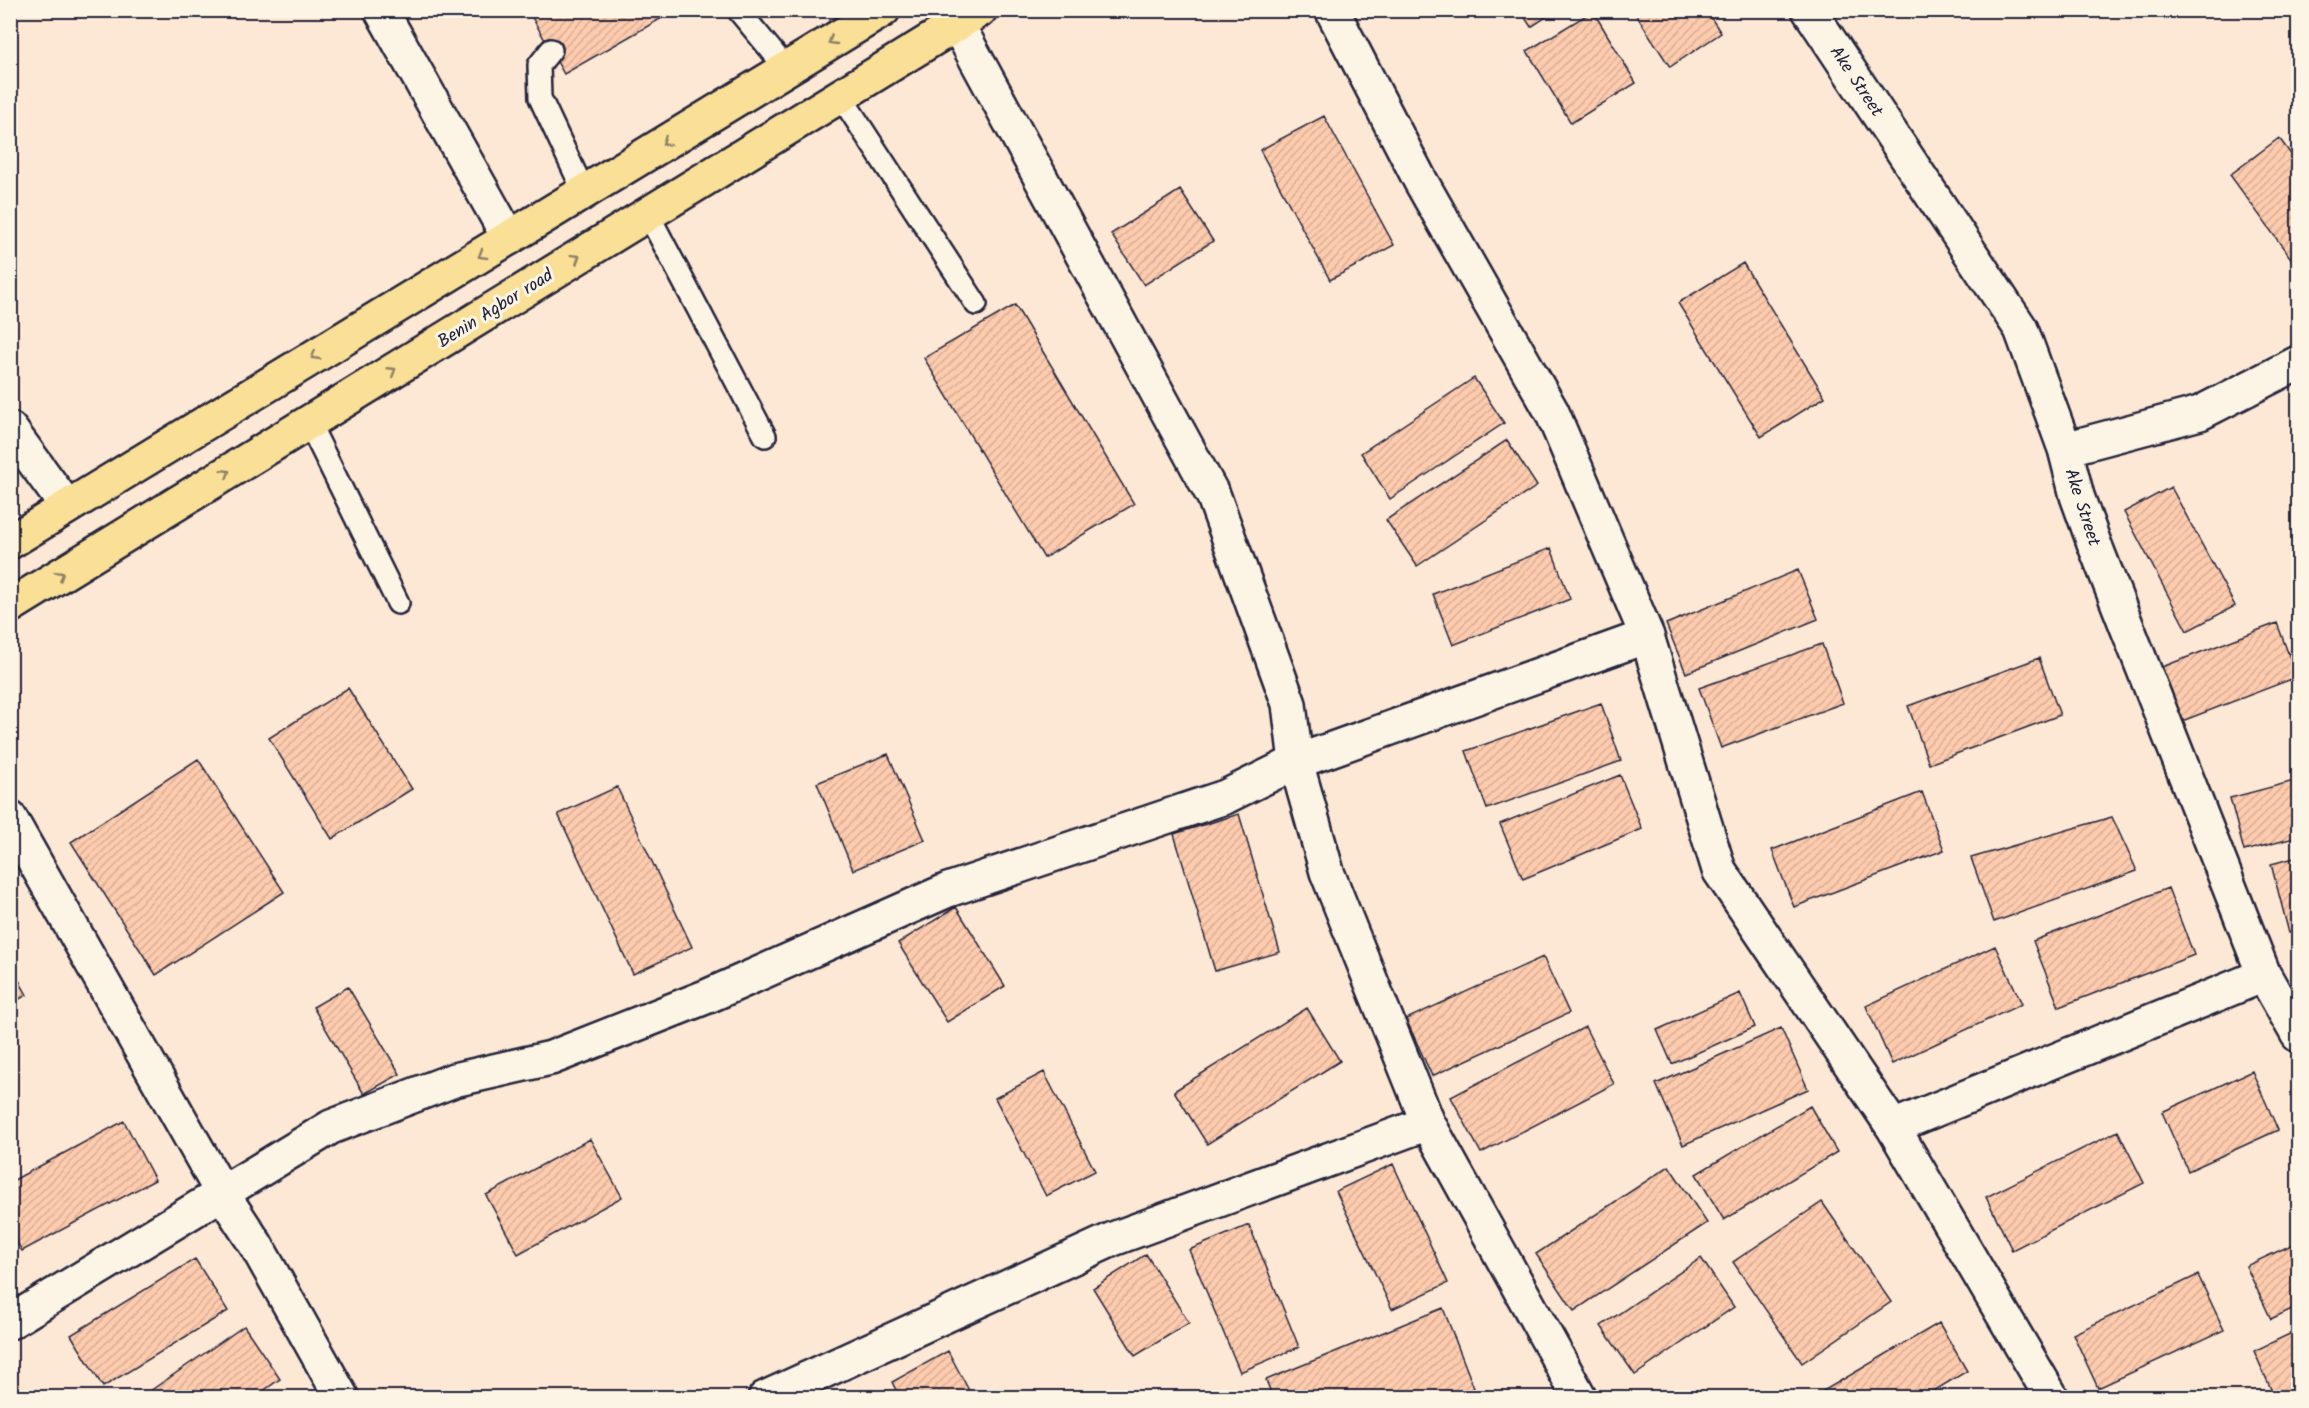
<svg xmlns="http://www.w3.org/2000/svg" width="2309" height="1408" font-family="Kalam,sans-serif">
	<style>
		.building { fill: url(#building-hatch); stroke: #22223b; stroke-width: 1.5 }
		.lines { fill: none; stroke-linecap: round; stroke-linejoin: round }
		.lane-casing { stroke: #22223b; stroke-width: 26 }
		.street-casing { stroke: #22223b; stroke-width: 38 }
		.highway-casing { stroke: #22223b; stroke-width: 38 }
		.lane { stroke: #fcf5e5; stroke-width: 21 }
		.street { stroke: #fcf5e5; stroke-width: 33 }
		.highway { stroke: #fadf96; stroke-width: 33 }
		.oneway { stroke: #8e8068 }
		.labels { text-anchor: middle; stroke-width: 6; stroke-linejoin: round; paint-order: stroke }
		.street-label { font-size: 18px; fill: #22223b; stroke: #fcf5e5 }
	</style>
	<defs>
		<pattern id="building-hatch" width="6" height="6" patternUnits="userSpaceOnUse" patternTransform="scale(1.5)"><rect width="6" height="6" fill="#fdcbad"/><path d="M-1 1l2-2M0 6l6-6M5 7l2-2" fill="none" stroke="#d9ae96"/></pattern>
	</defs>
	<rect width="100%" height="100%" fill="#fce8d4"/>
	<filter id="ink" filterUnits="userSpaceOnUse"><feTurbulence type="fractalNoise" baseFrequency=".0167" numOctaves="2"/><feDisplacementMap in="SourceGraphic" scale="12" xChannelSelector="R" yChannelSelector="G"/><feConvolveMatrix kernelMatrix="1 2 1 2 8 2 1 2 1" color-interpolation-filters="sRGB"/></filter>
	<g filter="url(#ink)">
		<path class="building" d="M528 10H676L564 74Z
			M1520 10H1557L1531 27Z
			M1633 10H1706L1721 33 1670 67Z
			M1593 11 1636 83 1571 123 1527 51Z
			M1324 116 1394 245 1330 280 1260 150Z
			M2279 138 2298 164V268L2230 175Z
			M1180 190 1213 241 1144 285 1111 234Z
			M1743 263 1825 397 1761 437 1678 303Z
			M1015 305 1134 504 1044 558 924 358Z
			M1474 378 1504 423 1390 499 1361 453Z
			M1507 440 1537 486 1417 566 1386 520Z
			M2171 487 2235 606 2187 631 2124 512Z
			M1551 548 1570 599 1453 645 1433 594Z
			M1798 570 1818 619 1686 673 1666 624Z
			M2277 623 2297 677 2182 721 2162 667Z
			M1822 644 1843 703 1721 748 1699 688Z
			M2039 658 2060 715 1929 764 1908 706Z
			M348 688 412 789 332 839 269 738Z
			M1601 703 1621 761 1487 809 1466 751Z
			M888 754 925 840 853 870 817 783Z
			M198 759 284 892 156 975 71 842Z
			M1620 775 1642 829 1523 879 1500 824Z
			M2298 780V837L2244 851 2230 798Z
			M617 787 692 947 633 974 558 814Z
			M1922 792 1944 850 1794 907 1772 850Z
			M1239 814 1280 952 1215 971 1174 834Z
			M2112 817 2137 871 1994 922 1971 858Z
			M2298 857V930L2289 933 2271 864Z
			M2168 888 2194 955 2059 1007 2033 941Z
			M956 907 1005 986 947 1022 898 943Z
			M1995 946 2022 1004 1892 1064 1866 1006Z
			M1543 957 1569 1013 1432 1076 1406 1019Z
			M10 964 27 995 10 1004Z
			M348 987 400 1074 364 1094 313 1007Z
			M1740 993 1755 1027 1672 1064 1657 1030Z
			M1307 1008 1340 1061 1207 1144 1174 1091Z
			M1585 1027 1614 1084 1481 1153 1451 1097Z
			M1781 1028 1808 1089 1683 1145 1656 1084Z
			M2252 1071 2278 1130 2188 1171 2162 1112Z
			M1044 1072 1095 1171 1046 1196 995 1098Z
			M1810 1106 1837 1152 1724 1220 1696 1174Z
			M124 1121 155 1180 22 1251 10 1229V1182Z
			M2118 1131 2144 1183 2012 1250 1986 1197Z
			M590 1139 622 1197 518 1254 486 1195Z
			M1393 1164 1448 1283 1392 1309 1336 1191Z
			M1669 1166 1707 1223 1574 1311 1536 1254Z
			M1822 1202 1891 1302 1802 1363 1733 1262Z
			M1249 1225 1299 1347 1240 1372 1189 1250Z
			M2298 1242V1306L2271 1319 2246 1266Z
			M1146 1254 1189 1323 1135 1356 1093 1288Z
			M1701 1258 1734 1307 1635 1375 1601 1326Z
			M195 1259 228 1311 103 1387 71 1335Z
			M2198 1275 2224 1330 2098 1388 2073 1334Z
			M1443 1308 1474 1388 1452 1398H1273L1266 1380Z
			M1939 1323 1967 1371 1922 1398 1813 1397Z
			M244 1326 280 1379 253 1398H140Z
			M2298 1330V1398H2275L2254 1351Z
			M948 1351 973 1398H900L892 1382Z"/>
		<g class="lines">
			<g class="lane-casing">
				<path id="lane" d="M738 10 786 68
					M551 50 539 65 540 98 584 192
					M840 95 976 304
					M648 214 765 436
					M309 423 398 603"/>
			</g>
			<g class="street-casing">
				<path id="street" d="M381 10 509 238
					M1332 10 1420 180 1552 412 1647 636 1719 870 1893 1127 2052 1398
					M1809 10 2021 329 2065 449 2077 496 2094 543 2264 975 2298 1035
					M957 24 1214 497 1289 704 1296 762 1327 872 1428 1123 1580 1398
					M10 429 67 507
					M2065 449 2200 413 2298 363
					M10 818 222 1193 256 1245 342 1398
					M1893 1127 2264 975
					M10 1322 331 1127 454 1080 551 1058 708 996 948 890 1225 797 1296 762 1647 636
					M765 1398 1113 1239 1428 1123"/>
			</g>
			<g class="highway-casing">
				<path id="highway" d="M10 542 883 10
					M10 606 980 10"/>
			</g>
			<use href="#lane" class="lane"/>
			<use href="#street" class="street"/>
			<use href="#highway" class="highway"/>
		</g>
		<defs><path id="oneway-chevron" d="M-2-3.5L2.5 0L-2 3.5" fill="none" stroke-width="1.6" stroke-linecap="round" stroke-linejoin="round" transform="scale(1.5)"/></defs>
		<g class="oneway">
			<use href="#oneway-chevron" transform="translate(832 41) rotate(149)"/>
			<use href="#oneway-chevron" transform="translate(666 142) rotate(148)"/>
			<use href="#oneway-chevron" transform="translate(482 255) rotate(149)"/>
			<use href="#oneway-chevron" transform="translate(576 258) rotate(-32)"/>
			<use href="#oneway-chevron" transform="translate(315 356) rotate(149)"/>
			<use href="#oneway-chevron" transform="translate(392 371) rotate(-32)"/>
			<use href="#oneway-chevron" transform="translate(226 473) rotate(-32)"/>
			<use href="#oneway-chevron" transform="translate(60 575) rotate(-32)"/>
		</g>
	</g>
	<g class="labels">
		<g class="street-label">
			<text transform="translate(1857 81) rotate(56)" y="6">Ake Street</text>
			<text transform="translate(495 308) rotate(-32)" y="6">Benin Agbor road</text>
			<text transform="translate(2083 507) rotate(72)" y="6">Ake Street</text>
		</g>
	</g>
	<rect width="2309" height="1408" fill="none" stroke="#fcf5e5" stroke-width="36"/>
	<rect x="18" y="18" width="2273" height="1372" fill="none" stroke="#22223b" stroke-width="2" filter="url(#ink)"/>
</svg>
